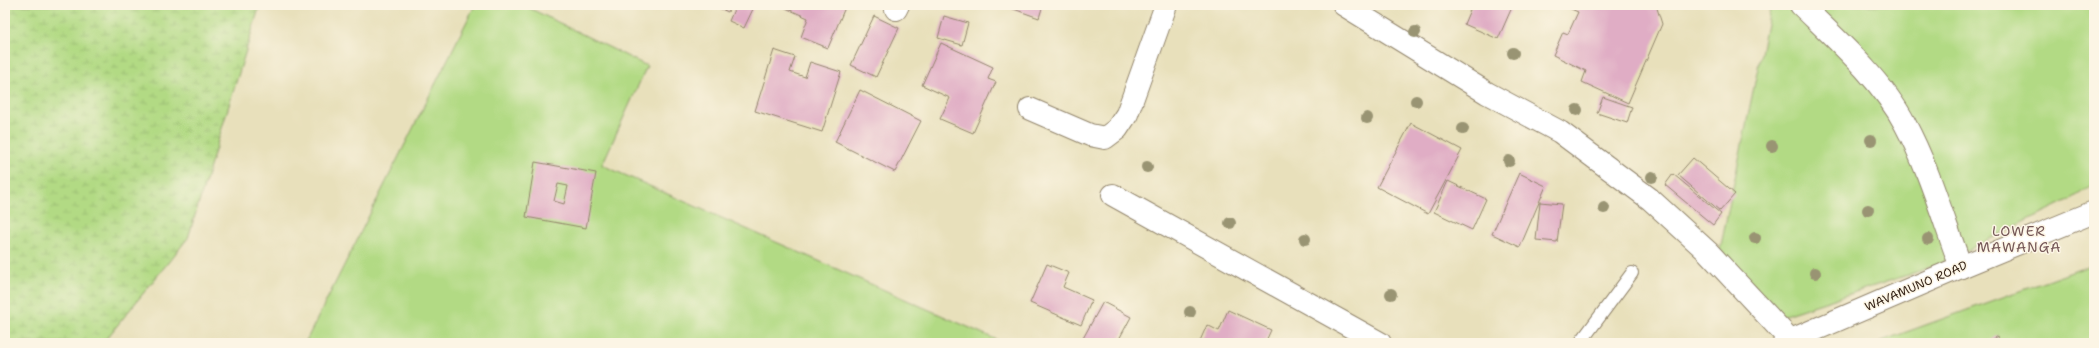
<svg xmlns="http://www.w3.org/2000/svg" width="2099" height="348" font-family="'Shantell Sans',sans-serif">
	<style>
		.green { fill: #b2da84; stroke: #768251 }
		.wetland { fill: url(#wetland-marsh); stroke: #768251 }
		.building { fill: #e0adc5; fill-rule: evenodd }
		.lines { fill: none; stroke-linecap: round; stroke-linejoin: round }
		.lane-casing { stroke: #92856c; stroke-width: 14 }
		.street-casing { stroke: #92856c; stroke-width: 24 }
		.secondary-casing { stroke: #92856c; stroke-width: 24 }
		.lane { stroke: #fff; stroke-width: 12 }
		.street { stroke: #fff; stroke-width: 22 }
		.secondary { stroke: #fff; stroke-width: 22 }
		.tree { fill: #999473 }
		.labels { text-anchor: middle; stroke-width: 3; stroke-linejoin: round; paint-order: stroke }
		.street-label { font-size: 12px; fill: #3b2a1e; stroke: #fcf5e5 }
		.quarter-label { font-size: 14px; letter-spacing: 1px; fill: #755858; stroke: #fcf5e5 }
	</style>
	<defs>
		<pattern id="wetland-marsh" width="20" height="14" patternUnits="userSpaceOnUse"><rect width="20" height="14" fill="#b2da84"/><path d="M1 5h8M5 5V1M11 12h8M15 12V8" fill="none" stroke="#9abb72"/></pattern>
	</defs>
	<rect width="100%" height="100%" fill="#fcf5e5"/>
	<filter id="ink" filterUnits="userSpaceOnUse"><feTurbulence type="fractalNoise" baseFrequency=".025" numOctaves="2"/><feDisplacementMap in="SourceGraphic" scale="8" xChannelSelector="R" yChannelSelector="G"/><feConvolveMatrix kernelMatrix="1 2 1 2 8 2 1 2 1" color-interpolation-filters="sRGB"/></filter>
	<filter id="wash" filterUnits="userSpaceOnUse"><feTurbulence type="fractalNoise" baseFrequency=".012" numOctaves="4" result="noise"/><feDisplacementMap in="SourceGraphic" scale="16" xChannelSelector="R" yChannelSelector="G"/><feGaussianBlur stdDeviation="0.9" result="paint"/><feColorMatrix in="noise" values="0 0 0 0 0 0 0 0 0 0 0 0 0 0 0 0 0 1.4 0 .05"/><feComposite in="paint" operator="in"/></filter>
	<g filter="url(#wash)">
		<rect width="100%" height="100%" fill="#e8e0bb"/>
		<path class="green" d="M475 5H523L647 66 602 165 1004 343H305Z
			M1771 5H2094V184L2073 198 1935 266 1782 316 1720 250Z
			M2094 264V343H1876Z"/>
		<path class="wetland" d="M5 5H260L188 238 103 343H5Z"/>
		<g id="blocks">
			<path class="building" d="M712 5H731L728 12Z
				M736 5H742L753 9 744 28 729 21Z
				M779 5H846L828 48 801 37 808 18Z
				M1009 5H1043L1039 18 1008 7Z
				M1472 5H1513L1498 39 1464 24Z
				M1523 5H1532L1530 8Z
				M1562 5H1656L1662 24 1628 103 1582 82 1586 71 1553 55 1563 32 1568 34 1578 12Z
				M874 16 899 28 876 77 851 65Z
				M944 16 968 23 962 45 938 38Z
				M941 43 993 67 988 79 996 82 973 133 940 119 950 98 922 85Z
				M774 50 795 57 790 72 805 77 810 62 841 72 822 132 755 111Z
				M860 90 921 121 895 172 835 142Z
				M1603 97 1632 107 1627 123 1597 113Z
				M1411 123 1462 150 1428 214 1377 187Z
				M1693 158 1735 194 1720 211 1678 175Z
				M535 162 596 173 586 228 526 217ZM558 184 568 186 564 204 554 201Z
				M1519 173 1546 186 1520 247 1492 234Z
				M1673 174 1721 214 1713 225 1665 185Z
				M1448 181 1486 199 1472 230 1434 212Z
				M1540 202 1562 204 1557 242 1536 240Z
				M1047 264 1069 273 1063 287 1092 300 1081 325 1030 303Z
				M1103 302 1131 317 1117 343H1083L1081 342Z
				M1228 310 1271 330 1265 343H1199L1207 325 1219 331Z
				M1997 336 2001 343H1987Z"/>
		</g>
	</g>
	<g filter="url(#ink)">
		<use href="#blocks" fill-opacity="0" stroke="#92856c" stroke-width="1"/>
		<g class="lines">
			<g class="lane-casing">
				<path id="lane" d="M1580 343 1632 273"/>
			</g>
			<g class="street-casing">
				<path id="street" d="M1344 5 1487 93 1560 132 1650 199 1708 252 1793 343
					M1801 5C1837 40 1882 80 1905 124 1929 169 1943 219 1961 267
					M896 9 898 5
					M1030 109 1090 135 1105 138 1117 129 1127 114 1166 5
					M1113 195 1380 343"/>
			</g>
			<g class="secondary-casing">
				<path id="secondary" d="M1784 343 1961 267 2094 212"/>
			</g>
			<use href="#lane" class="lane"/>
			<use href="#street" class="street"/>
			<use href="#secondary" class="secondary"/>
		</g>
		<g class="tree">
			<circle cx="1415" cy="32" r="6"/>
			<circle cx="1513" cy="53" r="6"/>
			<circle cx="1416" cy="101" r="6"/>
			<circle cx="1577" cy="110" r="6"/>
			<circle cx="1367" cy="118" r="6"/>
			<circle cx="1463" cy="129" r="6"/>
			<circle cx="1871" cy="140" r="6"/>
			<circle cx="1772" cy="146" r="6"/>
			<circle cx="1509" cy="161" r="6"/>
			<circle cx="1147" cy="167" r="6"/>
			<circle cx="1652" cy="177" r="6"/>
			<circle cx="1604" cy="208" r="6"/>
			<circle cx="1868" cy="210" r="6"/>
			<circle cx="1230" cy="223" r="6"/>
			<circle cx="1755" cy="238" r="6"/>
			<circle cx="1305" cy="239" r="6"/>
			<circle cx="1928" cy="239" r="6"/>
			<circle cx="1815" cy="273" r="6"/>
			<circle cx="1391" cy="294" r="6"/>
			<circle cx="1190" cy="312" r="6"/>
		</g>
	</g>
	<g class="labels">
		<g class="street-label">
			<text transform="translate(1916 286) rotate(-23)" y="4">WAVAMUNO ROAD</text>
		</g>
		<g class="quarter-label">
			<text x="2019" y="236">LOWER<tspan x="2019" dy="16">MAWANGA</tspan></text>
		</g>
	</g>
	<rect width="2099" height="348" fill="none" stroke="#fcf5e5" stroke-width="20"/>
</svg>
